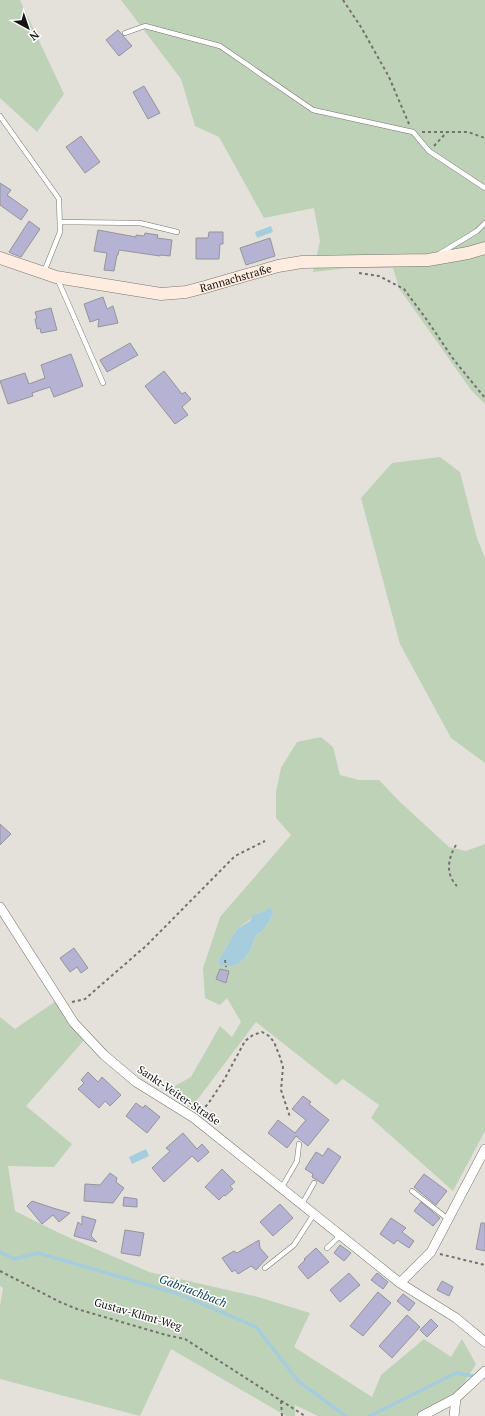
<svg xmlns="http://www.w3.org/2000/svg" width="485" height="1416" font-family="'PT Serif',serif">
	<style>
		.green { fill: #bed2b8; fill-rule: evenodd }
		.water { fill: #a6cdde }
		.lines { fill: none; stroke-linecap: round; stroke-linejoin: round }
		.stream { stroke: #a6cdde; stroke-width: 3.5 }
		.building { fill: #b5b2d3; stroke: #95959b }
		.lane-casing { stroke: #77756f; stroke-width: 5.5 }
		.street-casing { stroke: #77756f; stroke-width: 10 }
		.secondary-casing { stroke: #77756f; stroke-width: 13 }
		.path { stroke: #73716d; stroke-width: 2; stroke-dasharray: 3 3; stroke-linecap: butt }
		.lane { stroke: #fff; stroke-width: 4.5 }
		.street { stroke: #fff; stroke-width: 9 }
		.secondary { stroke: #ffece0; stroke-width: 12 }
		.labels { text-anchor: middle; stroke-width: 3; stroke-linejoin: round; paint-order: stroke }
		.street-label { font-size: 11px; fill: #151412; stroke: #fff }
		.water-label { font-size: 12px; font-style: italic; fill: #0f4558; stroke: #fff }
	</style>
	<rect width="100%" height="100%" fill="#e3e1da"/>
	<path class="green" d="M0 0H20L64 94 37 132 0 98Z
		M121 0H485V404L471 390 399 288 393 268H348L313 272 320 241 314 208 264 218 219 137 195 126 181 79Z
		M440 457 460 472 477 538 485 558V763L451 738 400 644 361 498 392 463Z
		M321 737 333 747 340 775 359 780H379L399 801 449 847 466 851 485 844V1131L453 1191 371 1118 379 1105 343 1079 336 1085 256 1022 191 1108 166 1091 191 1077 220 1026 232 1037 241 1022 227 998 220 1005 205 998 203 968 220 917 291 835 276 818V792L281 768 297 742ZM269 907 274 911C271 919 267 926 261 932 259 933 257 934 256 936 254 938 254 941 253 944 246 960 239 968 220 966L218 961 237 929 259 913 265 911Z
		M59 999 87 1037 26 1106 72 1144 54 1167 8 1166 15 1211 59 1233 149 1272 258 1297 310 1313 294 1347 372 1397 381 1375 424 1339 451 1357 462 1339 476 1364 459 1391 415 1416H318L295 1405V1416H286L171 1349 140 1416 0 1379V1306L3 1288 0 1286V1017L15 1029Z"/>
	<path class="water" d="M271 226 273 232 257 238 255 232Z
		M269 907 274 911C271 919 267 926 261 932 259 933 257 934 256 936 254 938 254 941 253 944 246 960 239 968 220 966L218 961 237 929 250 921 253 915 265 911Z
		M146 1149 149 1156 132 1164 129 1157Z"/>
	<g class="lines">
		<path class="stream" d="M0 1252 14 1259 38 1253 179 1294 256 1327 299 1382 346 1416
			M370 1416 456 1373 485 1378"/>
	</g>
	<path class="building" d="M118 30 132 46 119 56 106 40Z
		M144 86 160 113 148 119 133 92Z
		M81 136 100 162 85 173 66 147Z
		M0 183 11 190 7 195 28 210 21 220 0 205Z
		M29 221 40 229 21 257 13 254 9 252Z
		M98 230 136 237V235L144 236 145 233 158 235 157 238 172 240 170 256 160 255V256L119 250 118 255H117L114 271 104 270 107 253 94 251Z
		M209 232H223V244H220L219 259H196V238H208Z
		M270 238 275 256 246 265 240 248Z
		M103 297 107 309 113 306 118 323 98 327 99 319 90 322 84 304Z
		M51 308 57 330 41 333 40 328 37 329 35 319 37 318 35 312Z
		M130 343 138 355 107 372 100 360Z
		M71 354 83 386 54 397 50 387 32 393 33 396 8 404 0 381 25 373 29 384 45 378 41 365Z
		M164 371 182 394 185 392 191 399 182 407 188 415 175 424 145 386Z
		M0 824 11 834 0 845Z
		M74 948 88 968 81 973 77 967 70 972 60 958Z
		M220 969 229 971 226 983 216 979Z
		M88 1072 98 1082 102 1077 121 1095 110 1106 105 1101 99 1108 78 1089 84 1083 81 1080Z
		M303 1096 311 1102 309 1104 329 1120 308 1146 296 1136 287 1148 268 1133 278 1120 295 1133 306 1120 292 1109Z
		M136 1103 143 1108 145 1105 160 1117 147 1133 126 1116Z
		M183 1133 197 1149 202 1144 209 1152 198 1162 192 1156 164 1182 152 1168 170 1151 166 1148Z
		M328 1148 341 1157 323 1184 312 1177 313 1174 305 1169 316 1152 323 1156Z
		M222 1169 235 1182 230 1186 233 1189 225 1196 224 1195 219 1200 205 1187Z
		M110 1173 117 1178 116 1182 124 1188 113 1203 84 1201 85 1184 100 1185Z
		M424 1174 447 1191 436 1205 414 1187Z
		M124 1197 137 1199V1207L123 1206Z
		M32 1201 53 1208 70 1213 59 1222 53 1215 42 1224 27 1206Z
		M421 1202 440 1218 433 1226 414 1211Z
		M280 1204 293 1218 273 1236 260 1222Z
		M82 1216 96 1220 91 1236 97 1242 74 1236 78 1222 82 1225Z
		M391 1218 406 1228 402 1232 414 1241 409 1248 397 1240 394 1244 380 1234Z
		M481 1223H485V1251L476 1249Z
		M125 1230 144 1233 140 1256 121 1253Z
		M259 1240 260 1248 268 1257 256 1270 251 1266 238 1274 235 1270 232 1272 222 1258 234 1251 237 1253Z
		M340 1245 351 1253 344 1261 334 1253Z
		M316 1248 329 1262 308 1279 298 1267 305 1260 304 1259Z
		M349 1273 360 1285 340 1302 330 1290Z
		M377 1273 388 1282 383 1289 371 1280Z
		M442 1281 453 1287 449 1296 437 1290Z
		M378 1292 391 1303 363 1336 350 1326Z
		M403 1294 415 1303 409 1311 397 1301Z
		M407 1315 420 1327 392 1358 379 1346Z
		M431 1319 438 1326 427 1337 420 1330Z"/>
	<g class="lines">
		<g class="lane-casing">
			<path id="lane" d="M125 33 145 26 220 46 313 110 413 132 429 151 485 188
				M0 116 59 199 60 232 44 272
				M60 222 140 223 177 232
				M439 254 477 231 485 223
				M57 278 103 383
				M282 1187 297 1161 299 1144
				M412 1191 448 1219
				M302 1204 314 1183
				M327 1248 341 1235
				M265 1268 294 1245 314 1214"/>
		</g>
		<g class="street-casing">
			<path id="street" d="M0 907 74 1023 104 1055 136 1082 194 1118 400 1283 456 1318 485 1342
				M400 1283 431 1252 485 1149
				M422 1416 456 1398 485 1371
				M454 1416 456 1398"/>
		</g>
		<g class="secondary-casing">
			<g id="secondary">
				<path id="s1" d="M0 258 56 277 161 294 186 292 205 287 278 266 302 262 428 260 468 253 485 248"/>
			</g>
		</g>
		<path class="path" d="M343 0 361 27 389 77 409 124
			M422 132H447
			M434 146 447 132H468L485 138
			M359 273 379 276 404 289 427 320 454 360 485 398
			M456 845C448 858 445 874 457 886
			M225 960 226 967
			M72 1002 85 999 147 945 235 856 265 841
			M201 1111 208 1104 224 1080 245 1041 253 1035 262 1032 269 1036 274 1042 280 1057 283 1067 281 1090 290 1117
			M440 1254 485 1265
			M0 1271 60 1302 77 1309 166 1335 185 1339 305 1416
			M281 1401 282 1416"/>
		<use href="#lane" class="lane"/>
		<use href="#street" class="street"/>
		<use href="#secondary" class="secondary"/>
	</g>
	<g class="labels">
		<g class="street-label">
			<text dy="4" stroke="none"><textPath href="#s1" startOffset="242">Rannachstraße</textPath></text>
			<text transform="translate(179 1095) rotate(34)" y="4">Sankt-Veiter-Straße</text>
			<text transform="translate(138 1314) rotate(16)" y="4">Gustav-Klimt-Weg</text>
		</g>
		<g class="water-label">
			<text transform="translate(193 1291) rotate(21)" y="4">Gabriachbach</text>
		</g>
	</g>
	<g transform="translate(28 28) rotate(140)" stroke="#ffffff" stroke-width="3" paint-order="stroke">
	<path d="M0-3L7 15L0 10L-7 15Z" fill="#151412"/>
	<text y="-6" font-size="11" font-weight="bold" text-anchor="middle" fill="#151412">N</text>
	</g>
</svg>
